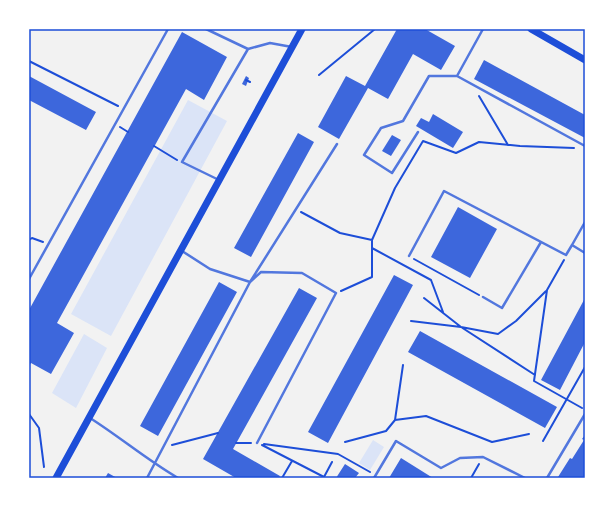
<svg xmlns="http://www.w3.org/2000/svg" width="614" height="507" font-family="'Nunito Sans',sans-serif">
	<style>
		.green { fill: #dbe4f7 }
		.building { fill: #3d67dc }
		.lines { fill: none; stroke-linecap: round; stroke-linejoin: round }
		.path { stroke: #1d4ed8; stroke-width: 2 }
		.service { stroke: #5277de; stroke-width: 2.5 }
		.secondary { stroke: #1d4ed8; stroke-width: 7 }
		.neatline { fill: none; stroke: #1d4ed8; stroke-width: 1.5 }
	</style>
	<rect width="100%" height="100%" fill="#f2f2f2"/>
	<path class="green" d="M188 100 227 121 111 336 71 314Z
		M84 334 107 348 76 408 52 393Z
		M373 440 384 447 370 470 359 463Z"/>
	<path class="building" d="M397 29H425L455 46 441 70 413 54 388 99 368 88 339 139 318 127 346 76 365 86Z
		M182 32 227 57 204 100 186 89 57 323 74 333 51 374 31 363 29 366V310Z
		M484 60 585 115V138L474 79Z
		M29 76 96 112 86 130 29 100Z
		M246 76 249 78 246 86 242 84Z
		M433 114 463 132 453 148 416 126 421 118 429 122Z
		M298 133 314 142 251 257 234 248Z
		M392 135 401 140 391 156 382 151Z
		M458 207 497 229 470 278 431 257Z
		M394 275 413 285 328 443 308 432Z
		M219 282 237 292 158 436 140 426Z
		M299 288 317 298 233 449 280 476 279 478H236L203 459Z
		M585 298V342L560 390 541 380Z
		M420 331 557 407 545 428 408 352Z
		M585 435V478H561L558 477 570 458 572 459 584 440 582 439Z
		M401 458 433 478H389Z
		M345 464 359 473 355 478H336Z
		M108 473 117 478H105Z"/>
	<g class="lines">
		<path class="path" d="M29 61 118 106
			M319 75 375 29
			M246 80 250 82
			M479 96 508 145
			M120 127 128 132
			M154 146 177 160
			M301 212 340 233 372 240
			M29 240 32 238 43 242
			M372 248 431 280 443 312
			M414 259 479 295
			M564 260 547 290 534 381 582 408
			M341 291 372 277V240L395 188 423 141 456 153 479 142 520 146 574 148
			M424 298 461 327 535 375
			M411 321 461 327 498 334 516 321 546 291
			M29 414 39 428 44 467
			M395 420 403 365
			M543 441 585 367
			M345 442 386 431 395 420 426 416 492 442 529 434
			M236 443H251
			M264 444 338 454 370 472
			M172 445 218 433
			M262 445 324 477
			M324 477 332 462
			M282 478 292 461
			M471 478 479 464"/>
		<path class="service" d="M206 29 248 49 270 43 292 47
			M457 76 585 146
			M418 132 392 173 364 155 381 128 403 121 429 76H457L483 29
			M219 180 182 162 248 49
			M585 222 572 245 585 253
			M182 251 210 269 250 282 337 144
			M409 256 444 191 566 255 572 245
			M29 279 168 29
			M483 297 502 308 541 242
			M90 418C120 437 147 460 178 478
			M147 478 250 282 261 272 302 273 336 293 257 443
			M374 478 396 441 441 468 460 458 483 457 525 478
			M547 478 585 414"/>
		<path class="secondary" d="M531 29 585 60
			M56 478 302 29"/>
	</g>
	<rect width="614" height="507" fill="none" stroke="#ffffff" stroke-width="60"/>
	<rect x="30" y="30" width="554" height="447" class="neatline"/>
</svg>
